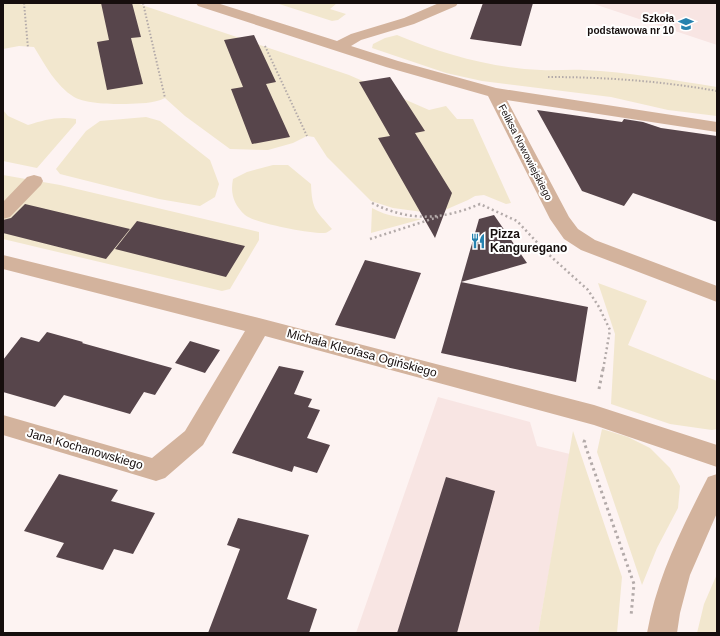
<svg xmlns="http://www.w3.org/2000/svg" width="720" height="636" font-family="Arial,sans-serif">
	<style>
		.built { fill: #f8e5e3 }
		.green { fill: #f2e7ce }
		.building { fill: #57454b }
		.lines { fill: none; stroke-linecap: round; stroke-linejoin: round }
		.path-far2 { stroke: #b3aaa9; stroke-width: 2; stroke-dasharray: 1.5 2; stroke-linecap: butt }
		.path-far1 { stroke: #b3aaa9; stroke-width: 2.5; stroke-dasharray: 2 3; stroke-linecap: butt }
		.path { stroke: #b3aaa9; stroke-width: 3; stroke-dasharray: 2.5 3.5; stroke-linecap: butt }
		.minor { fill: #d3b39d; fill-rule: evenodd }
		.labels { text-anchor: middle; stroke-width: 4; stroke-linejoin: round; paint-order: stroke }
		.far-poi-label { font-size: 10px; font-weight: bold; fill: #160e0d; stroke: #fff; text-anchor: end }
		.far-street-label { font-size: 10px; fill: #160e0d; stroke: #fff }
		.poi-label { font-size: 12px; font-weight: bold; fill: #160e0d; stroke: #fff; text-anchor: start }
		.street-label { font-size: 12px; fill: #160e0d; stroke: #fff }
	</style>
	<rect width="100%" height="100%" fill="#fdf3f2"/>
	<path class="built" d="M591 3H717V45Z
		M438 397 530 422 537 446 570 454 538 633H356Z"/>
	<path class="green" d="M3 3H136L349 75 429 110 446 106 457 119H473L511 203 506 204 484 195 475 196 468 200 445 210 430 213 393 208 371 201 327 157 314 137 307 136 293 143 268 150 230 149 185 116 165 98C153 104 140 103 126 104 113 104 86 104 74 97 56 86 45 65 34 47L19 46 3 49Z
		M276 3H337L330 9 346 14 338 20 332 21Z
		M397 35C443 54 491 68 541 70 555 71 570 69 584 70 628 72 673 80 717 87V116L668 110 611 97 482 81 446 73 372 48 373 44 385 38Z
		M3 110 8 116 28 125C44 120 58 116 76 119V123L37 168 3 161Z
		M146 117 160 121 210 160 219 184 215 197 200 206 159 199 60 174 56 169 86 131 100 121Z
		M273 165H288L311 184C312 211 316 210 332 229 329 231 327 233 324 233 311 234 254 223 245 215 234 205 230 194 233 179L247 172Z
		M3 175 60 185 259 232V240L230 289 222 291 3 239Z
		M372 208C388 217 404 218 422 219L371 233Z
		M598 283 647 301 628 345 717 381V429L712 430 670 424 611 404 615 334Z
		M602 429 628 437 650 448 670 468 680 486 678 508 657 548 642 585 597 452Z
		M573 431 622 577 617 633H538Z
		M717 574V633H697L704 604Z"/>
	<path class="building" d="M101 3H132L141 37 131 38 143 84 107 90 97 42 109 40Z
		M483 3H533L521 46 470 39Z
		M254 35 276 82 266 84 290 137 252 144 231 89 243 87 224 40Z
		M390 77 425 131 415 133 452 193 435 238 378 138 390 136 359 82Z
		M537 110 622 122 624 119 643 122 661 128 717 136V222L633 193 624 206 582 191Z
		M25 204 130 229 106 259 3 233V220L11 218Z
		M494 215 527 263 461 282 479 219Z
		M137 221 245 246 226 277 115 249Z
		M365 260 421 273 395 339 335 325Z
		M461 282 588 307 576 382 441 353Z
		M47 332 83 342 82 343 172 368 155 395 144 392 130 414 64 395 55 407 3 392V360L21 337 39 342Z
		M190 341 220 350 205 373 175 363Z
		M279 366 304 371 294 394 312 399 308 407 320 410 307 438 330 445 317 473 294 466 292 472 232 453Z
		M59 474 118 490 111 501 155 513 133 554 114 549 103 570 56 557 64 543 24 531Z
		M446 477 495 491 457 633H397Z
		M238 518 309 535 287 599 317 609 309 633H208L240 549 227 545Z"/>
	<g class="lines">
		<path class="path-far2" d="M24 3 28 48
			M143 3 165 98
			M265 46 307 136
			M548 77C605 77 661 81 717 91"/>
		<path class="path-far1" d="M372 203C410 222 442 220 480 204L517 221 547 253 588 290 599 307 610 330 603 370
			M370 239 438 217"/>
		<path class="path" d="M599 389 603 369
			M585 440 584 442 634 584 631 616"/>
		<path class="minor" d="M196 3H217L337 41 351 34 404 18 439 3H458L456 6 414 24 361 40 351 46 398 61 496 88 717 122V132L507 100 569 217 578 229 595 240 717 286V302L581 250 564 239 550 219 488 96 386 67 198 6Z
			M34 175 41 177 43 181 41 185 10 217 3 219V202L27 177Z
			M3 255 259 318 594 405 717 445V467L594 425 265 336 203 445 165 478 156 481 3 435V415L152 458 185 431 245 331 3 269Z
			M717 474V513L690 575 680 613 677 633H647C657 577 682 528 708 477Z"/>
	</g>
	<defs>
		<g id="school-bare" transform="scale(1.2)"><path d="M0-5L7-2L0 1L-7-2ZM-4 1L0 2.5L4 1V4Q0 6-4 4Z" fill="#2682af" stroke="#fff" stroke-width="2.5" paint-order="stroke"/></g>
		<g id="restaurant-bare" transform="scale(1.2)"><path d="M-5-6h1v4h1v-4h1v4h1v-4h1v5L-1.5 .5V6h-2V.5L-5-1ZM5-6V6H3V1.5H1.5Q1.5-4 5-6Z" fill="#2682af" stroke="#fff" stroke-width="2.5" paint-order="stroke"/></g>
	</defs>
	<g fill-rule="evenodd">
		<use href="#school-bare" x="686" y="24"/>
		<use href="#restaurant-bare" x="478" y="241"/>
	</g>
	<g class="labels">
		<g class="far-poi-label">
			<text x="674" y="22">Szkoła<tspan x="674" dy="12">podstawowa nr 10</tspan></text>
		</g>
		<g class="far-street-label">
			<text transform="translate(526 152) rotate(63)" y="4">Feliksa Nowowiejskiego</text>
		</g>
		<g class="poi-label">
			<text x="490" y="238">Pizza<tspan x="490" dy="14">Kanguregano</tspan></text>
		</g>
		<g class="street-label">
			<text transform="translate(362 353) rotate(15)" y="4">Michała Kleofasa Ogińskiego</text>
			<text transform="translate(85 449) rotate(16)" y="4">Jana Kochanowskiego</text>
		</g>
	</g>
	<rect width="720" height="636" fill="none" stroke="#160e0d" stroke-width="8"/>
</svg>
